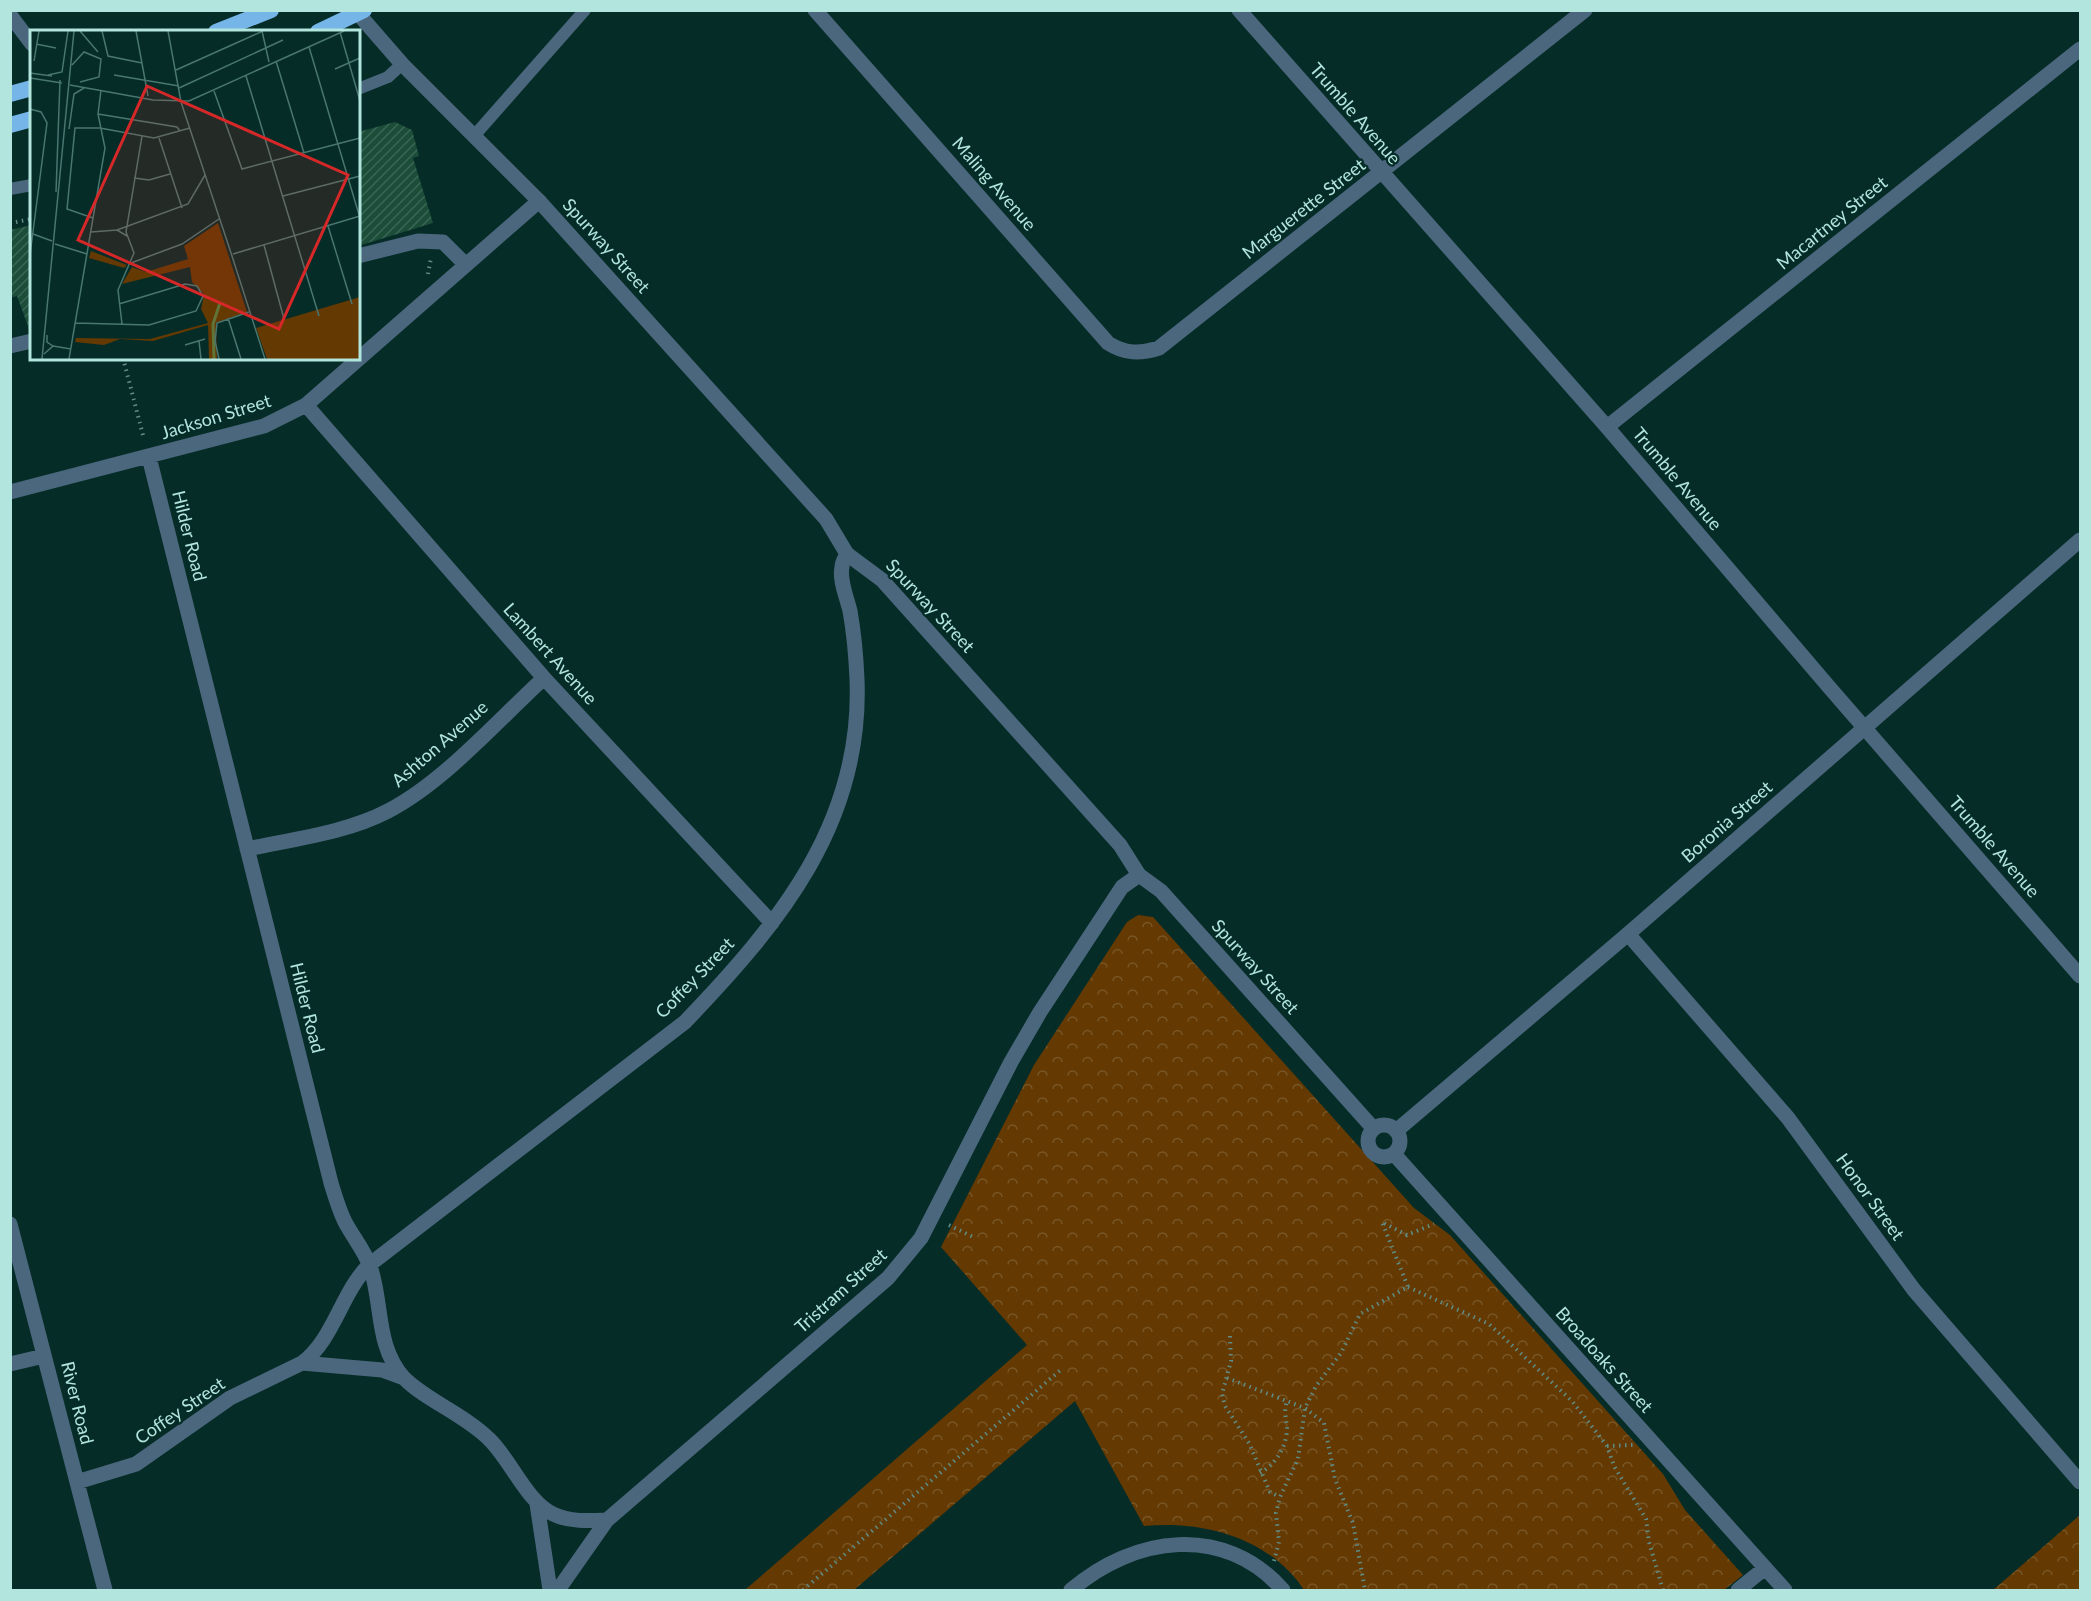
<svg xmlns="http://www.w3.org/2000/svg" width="2091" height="1601" font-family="Lato,sans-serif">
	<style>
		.forest { fill: url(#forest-crowns) }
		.building { fill: url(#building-hatch) }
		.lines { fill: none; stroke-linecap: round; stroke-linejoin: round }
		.path { stroke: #5f8d86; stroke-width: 4; stroke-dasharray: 1.5 4.5; stroke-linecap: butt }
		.service { stroke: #4b677d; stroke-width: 12 }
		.minor { stroke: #4b677d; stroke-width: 15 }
		.tertiary { stroke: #4b677d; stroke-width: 15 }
		.trunk { stroke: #75b5e8; stroke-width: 16 }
		.labels { text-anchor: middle; stroke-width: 4.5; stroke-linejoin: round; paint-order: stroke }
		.street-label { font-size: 18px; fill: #b2e5dd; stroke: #052c27 }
		.inset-river { fill: none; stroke: #617438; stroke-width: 3 }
		.inset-road { fill: none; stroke: #4a7670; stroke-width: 1.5 }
		.view { fill: #d62828; fill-opacity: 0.15; stroke: #d62828; stroke-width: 3 }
		.inset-edge { fill: none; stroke: #b2e5dd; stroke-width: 3 }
	</style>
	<defs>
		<pattern id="forest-crowns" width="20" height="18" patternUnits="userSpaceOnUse" patternTransform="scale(1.5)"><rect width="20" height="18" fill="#643902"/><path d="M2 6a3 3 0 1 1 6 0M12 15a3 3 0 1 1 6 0" fill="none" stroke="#785626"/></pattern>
		<pattern id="building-hatch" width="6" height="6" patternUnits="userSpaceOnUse" patternTransform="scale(1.5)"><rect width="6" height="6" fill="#1b4d39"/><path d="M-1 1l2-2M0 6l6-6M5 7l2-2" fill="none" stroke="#3a6655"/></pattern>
	</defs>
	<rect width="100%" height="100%" fill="#052c27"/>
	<path class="forest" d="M1138 915 1153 917 1414 1208 1450 1235 1663 1474 1685 1510 1743 1575 1724 1590H1304C1270 1538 1203 1520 1144 1526L1075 1401 854 1590H745L1027 1345 941 1247 1034 1065 1127 922Z
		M2080 1514V1590H1993L2080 1515Z"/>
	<path class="building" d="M395 122 412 130 419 156 413 158 433 223 358 246V132Z
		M32 225V329H29L17 296 10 298V230Z"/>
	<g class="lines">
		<path class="path" d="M358 127 362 126
			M10 223 32 219
			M428 274 431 258
			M123 358 144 439
			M949 1225 975 1238
			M1408 1287 1489 1324 1572 1401 1607 1446 1614 1466 1646 1519 1649 1542 1663 1590
			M1230 1336 1231 1361 1222 1394 1225 1406 1249 1443 1270 1492 1280 1497
			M1227 1378 1305 1408 1324 1423 1335 1479 1353 1523 1365 1590
			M1607 1446 1633 1445
			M1260 1473C1275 1465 1286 1448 1287 1430 1287 1420 1283 1412 1287 1402
			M1274 1561 1279 1542 1276 1513 1280 1497 1298 1459 1305 1408 1316 1386 1341 1353 1360 1314 1408 1287 1382 1222 1407 1235 1434 1224
			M803 1590 1063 1368"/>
		<path class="service" d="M358 89 388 77 402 64
			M474 136 585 10
			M10 189 32 185"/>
		<path class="minor" d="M815 10 1108 343C1125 354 1140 354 1159 348L1585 10
			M1239 10 1607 427 1829 687 2080 976
			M10 15 32 44
			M358 256 418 241 443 242 466 265
			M10 346 32 341
			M306 405 544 678 772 923
			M1607 427 2080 49
			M149 457 331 1183C335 1196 339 1210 345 1222 353 1237 364 1250 370 1266 383 1303 375 1346 404 1378 424 1399 465 1415 489 1439 511 1460 526 1501 553 1514 569 1522 589 1521 607 1520
			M10 492 264 426 306 405 539 201
			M247 849C293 839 346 833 388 811 444 782 497 721 544 678
			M1628 934 1788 1118 1914 1290 2080 1482
			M1394 1154 1785 1590
			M10 1224 105 1590
			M302 1363C334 1339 341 1293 369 1265L685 1022C779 924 863 823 857 679 856 657 854 633 850 611 847 598 839 580 842 567 842 562 845 558 847 554
			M10 1364 44 1356
			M77 1482 136 1464 230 1398 302 1363 382 1370 404 1378
			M537 1504 550 1590
			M558 1590 607 1520 888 1278 921 1238 1011 1062 1040 1012 1122 887 1139 875
			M1071 1590C1134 1536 1224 1523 1283 1590
			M1738 1590 1765 1568"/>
		<path class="tertiary" d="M355 10 402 64 539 201 826 519 847 554 882 580 1120 845 1139 875 1161 891 1373 1128
			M1368 1141a16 16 0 1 1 32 0a16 16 0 1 1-32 0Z
			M1396 1131 1628 934 2080 540"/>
		<path class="trunk" d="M216 32 271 10
			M318 32 364 10
			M10 94 32 88
			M10 125 32 119"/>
	</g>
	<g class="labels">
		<g class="street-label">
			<text transform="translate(1355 114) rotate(49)" y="6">Trumble Avenue</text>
			<text transform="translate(994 184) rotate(49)" y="6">Maling Avenue</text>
			<text transform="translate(1304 209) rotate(-38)" y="6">Marguerette Street</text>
			<text transform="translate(1832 223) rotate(-39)" y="6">Macartney Street</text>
			<text transform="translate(606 246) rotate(48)" y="6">Spurway Street</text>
			<text transform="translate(216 417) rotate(-17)" y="6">Jackson Street</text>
			<text transform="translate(1677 479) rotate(50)" y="6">Trumble Avenue</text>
			<text transform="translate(189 536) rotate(76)" y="6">Hilder Road</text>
			<text transform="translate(930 606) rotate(47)" y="6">Spurway Street</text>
			<text transform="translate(550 654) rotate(48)" y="6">Lambert Avenue</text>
			<text transform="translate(440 744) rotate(-41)" y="6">Ashton Avenue</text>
			<text transform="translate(1727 822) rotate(-41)" y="6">Boronia Street</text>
			<text transform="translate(1994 847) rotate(49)" y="6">Trumble Avenue</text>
			<text transform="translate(1255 967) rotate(48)" y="6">Spurway Street</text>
			<text transform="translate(695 978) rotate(-46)" y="6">Coffey Street</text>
			<text transform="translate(307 1008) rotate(76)" y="6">Hilder Road</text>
			<text transform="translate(1870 1197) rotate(54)" y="6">Honor Street</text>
			<text transform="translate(841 1291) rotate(-42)" y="6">Tristram Street</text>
			<text transform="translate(1604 1360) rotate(48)" y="6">Broadoaks Street</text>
			<text transform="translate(77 1403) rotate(76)" y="6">River Road</text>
			<text transform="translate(180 1411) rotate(-34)" y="6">Coffey Street</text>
		</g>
	</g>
	<g transform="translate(30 30)">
		<rect width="330" height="330" fill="#052c27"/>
		<path d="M188 193 217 282 186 293 187 329H179L178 295 123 311 90 309 74 315 45 312 46 308 120 309 178 293 171 279 174 264 162 252 160 237 92 254 102 237 116 242 158 229 154 216ZM61 221 97 235 94 238 59 228ZM330 267V329H237L226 298Z" fill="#643902"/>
		<path d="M302 299 327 306 326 329H283L285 303ZM259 323a8 8 0 1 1 16 0a8 8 0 1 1-16 0Z" fill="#643902"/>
		<path class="inset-river" d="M184 329 183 294 190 273"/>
		<path class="inset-road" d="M50 1 68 22M72 1 78 26 112 33M106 1 118 66M138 1 151 72 202 226M232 1 239 32M310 2 330 71M6 14 26 18M279 17 330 188M4 31 9 1M246 31 274 123M42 35 54 22 71 29 69 47 50 52M305 39 330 28M146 40 233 1M0 43 22 46M18 45 32 42 38 1M84 45 149 56M216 46 289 286M0 48 32 53M40 55 123 70 159 71 314 1M149 58 253 10M184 61 212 139 330 108M0 79 11 82 17 93 0 225M68 84 147 97 150 101M39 99 44 64 54 58M129 108 152 178M104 148 119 150 140 144M26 162 30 50M253 166 330 146M63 188 37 179 45 98H70L124 108 160 98M298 196 322 274M87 200 158 174 175 145M61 202 87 200 97 206M3 204 22 211M25 214 57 224M234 215 254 289M203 224 330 186M202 226 235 329M101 233 152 214 189 189M198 288 211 329M45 293 119 295 166 281 173 266 167 256 155 254 89 274M92 294 88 260 104 223 96 202 112 106M169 311 171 329M155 315 175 309M23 316 41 319M14 324 23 316 17 312V305M12 329 44 1M39 329 75 118 68 84 71 60M189 329 185 311 187 293 219 282"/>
		<path class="view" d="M117 56 318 145 249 299 48 210Z"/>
		<rect width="330" height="330" class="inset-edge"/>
	</g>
	<rect width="2091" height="1601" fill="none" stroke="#b2e5dd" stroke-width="24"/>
</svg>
